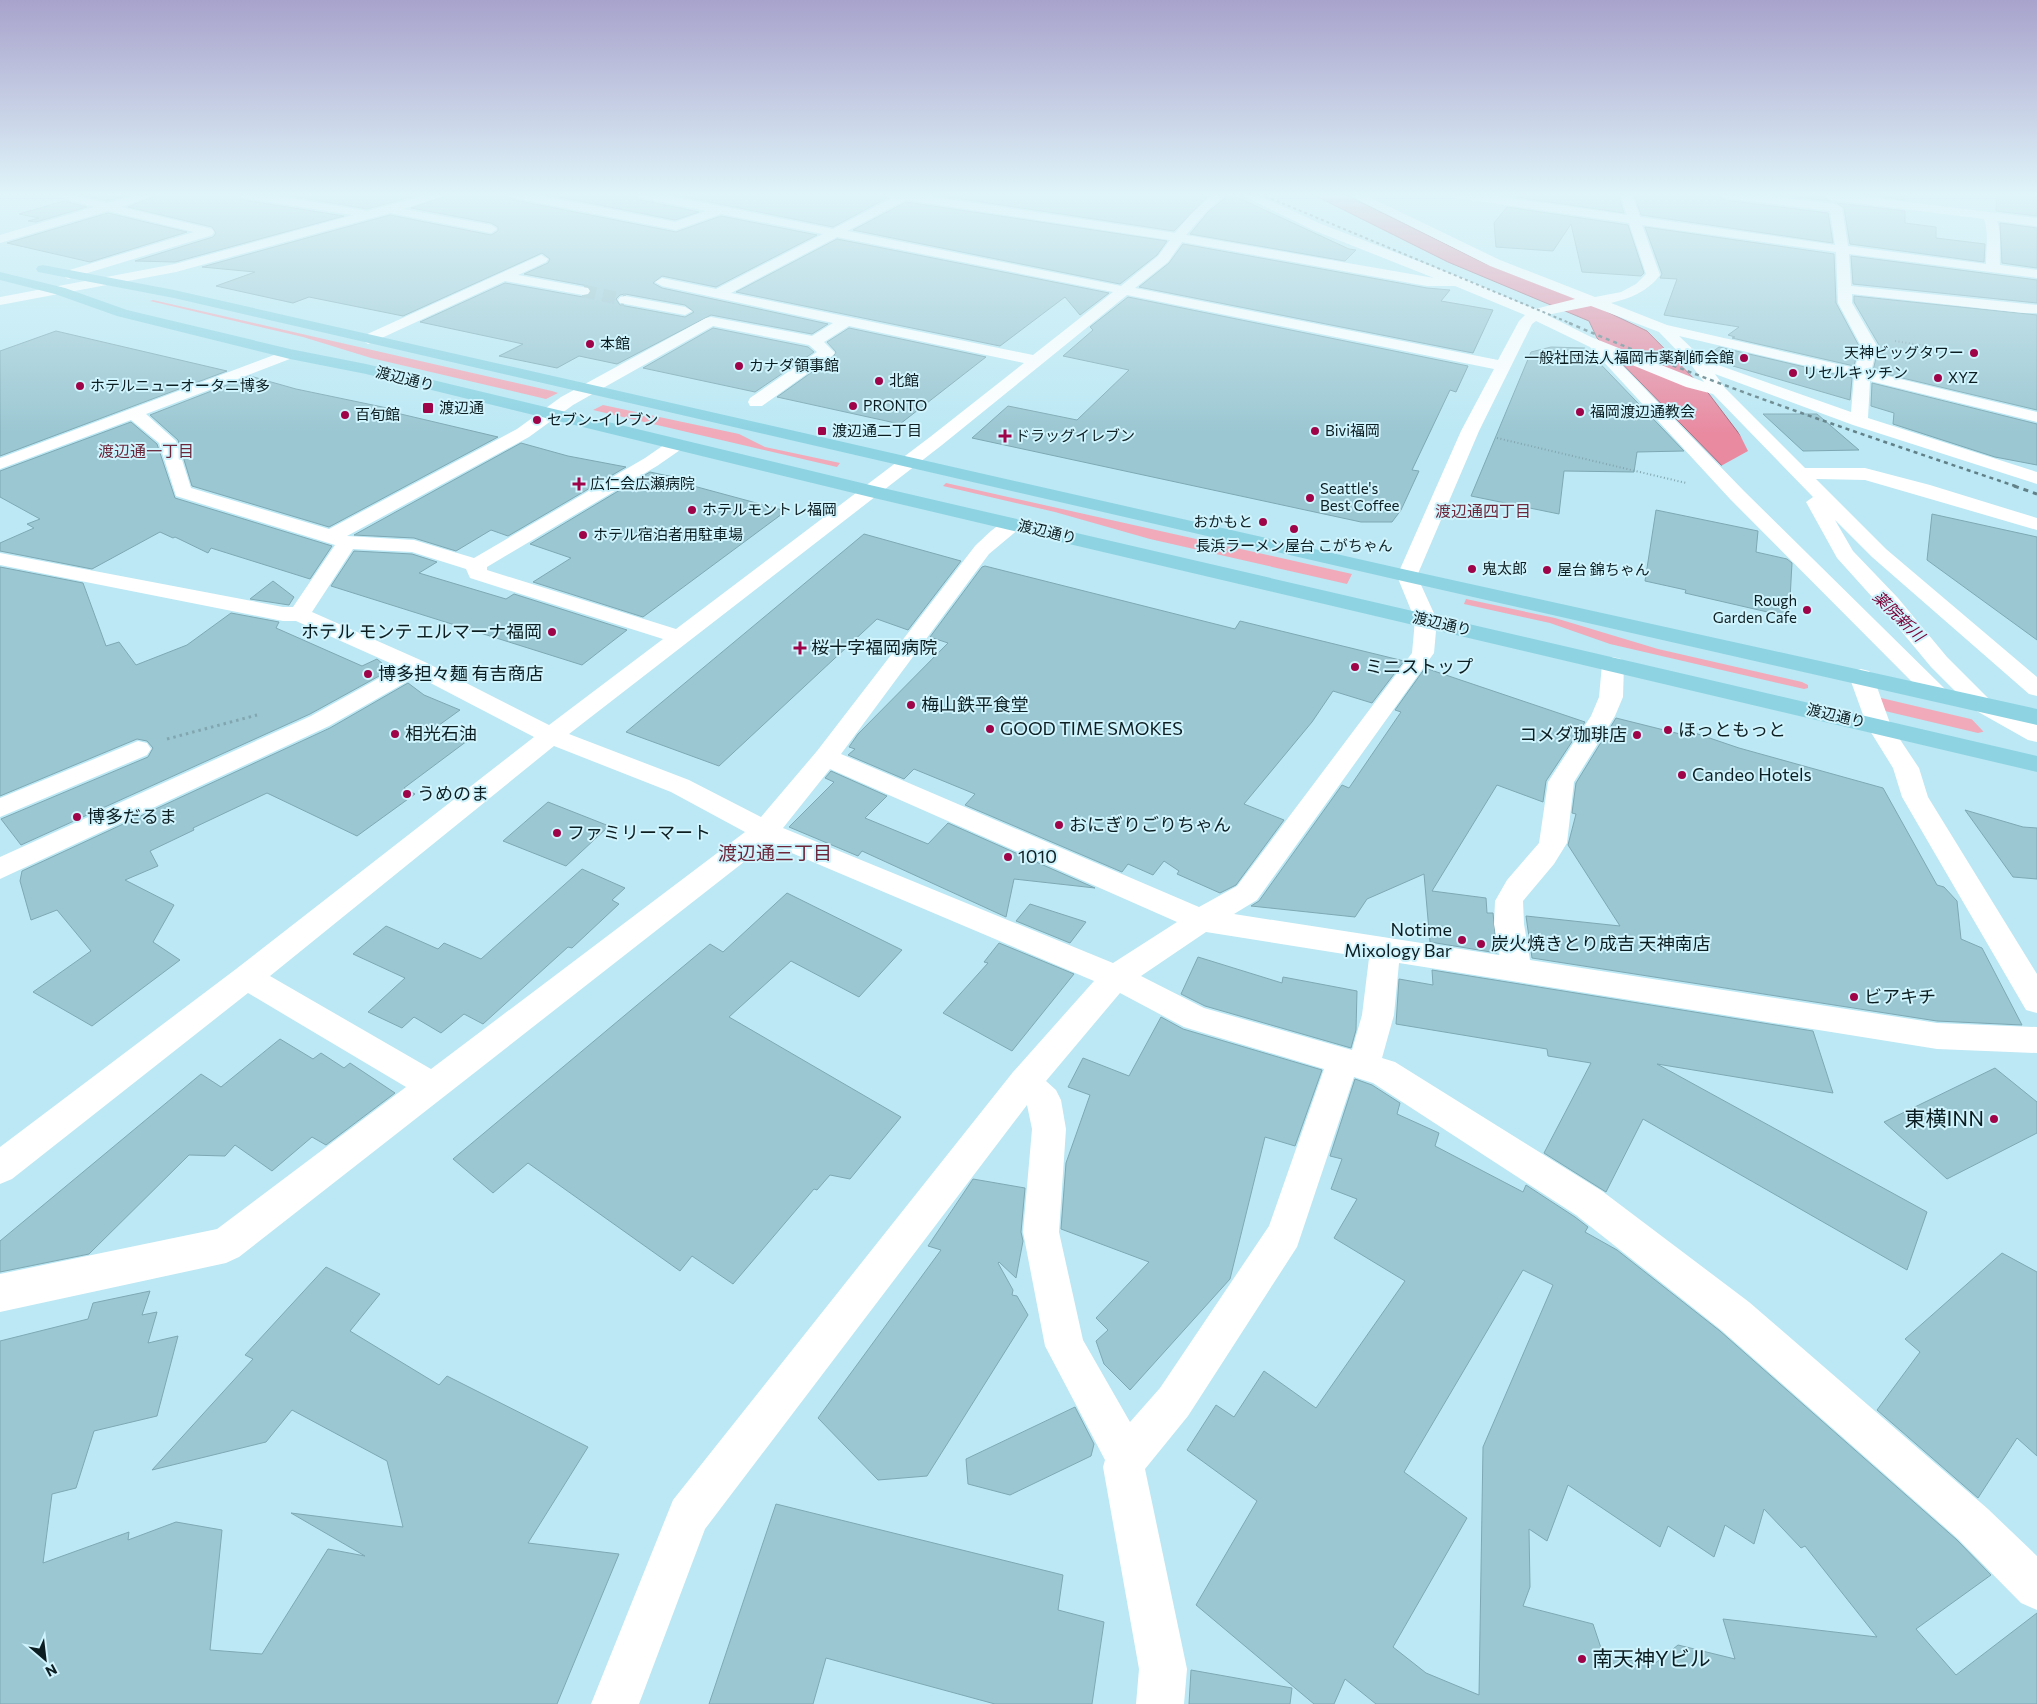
<svg xmlns="http://www.w3.org/2000/svg" width="2037" height="1704" font-family="Commissioner,'Noto Sans JP',sans-serif">
	<style>
		.green { fill: #f1aab9 }
		.water { fill: #e98aa1; stroke: #a76a7b }
		.pier { fill: #bbe8f4 }
		.building { fill: #9bc7d2; stroke: #7ea9b4; fill-rule: evenodd }
		.lines { fill: none; stroke-linecap: round; stroke-linejoin: round }
		.minor-tunnel { stroke: #98c0ca; stroke-width: 13; stroke-dasharray: 13 7; stroke-linecap: butt }
		.path-far1 { stroke: #82a6af; stroke-width: 2; stroke-dasharray: 1 2.5; stroke-linecap: butt }
		.path { stroke: #82a6af; stroke-width: 3; stroke-dasharray: 2.5 4; stroke-linecap: butt }
		.minor { fill: #fff; fill-rule: evenodd }
		.major { fill: #8ed3e2; fill-rule: evenodd }
		.rail-far2 { stroke: #618087; stroke-width: 2; stroke-dasharray: 3 3; stroke-linecap: butt }
		.rail-far1 { stroke: #618087; stroke-width: 2.5; stroke-dasharray: 4 4; stroke-linecap: butt }
		.rail { stroke: #618087; stroke-width: 3; stroke-dasharray: 5 5; stroke-linecap: butt }
		.poi-dot { fill: #9f0449; stroke: #d0f4fd; stroke-width: 2 }
		.labels { text-anchor: middle; stroke-width: 4; stroke-linejoin: round; paint-order: stroke }
		.far-poi-label { font-size: 15px; fill: #0d1e22; stroke: #d0f4fd; text-anchor: start }
		.far-street-label { font-size: 15px; fill: #0d1e22; stroke: #d0f4fd }
		.far-neighbourhood-label { font-size: 16px; fill: #6c273b; stroke: #d0f4fd }
		.far-water-label { font-size: 16px; font-style: italic; fill: #790136; stroke: #d0f4fd }
		.poi-label { font-size: 18px; fill: #0d1e22; stroke: #d0f4fd; text-anchor: start }
		.neighbourhood-label { font-size: 19px; fill: #6c273b; stroke: #d0f4fd }
		.near-poi-label { font-size: 21px; fill: #0d1e22; stroke: #d0f4fd; text-anchor: end }
	</style>
	<rect width="100%" height="100%" fill="#bbe8f4"/>
	<path class="green" d="M153 300 552 391 558 393 546 399 371 358 303 337 150 301Z
		M603 405 739 434 765 447 840 463 837 467 593 410Z
		M946 483 1352 574 1347 584 1150 539 1055 512 943 486Z
		M1466 599 1555 618 1658 649 1802 682 1808 685V688L1804 689 1610 644 1550 623 1464 604Z
		M1877 697 1979 721 1990 730 1978 733 1885 711Z"/>
	<path class="water" d="M1312 194H1344L1484 263 1595 306 1647 331 1709 394 1873 611 1728 472 1597 338 1589 321 1448 262Z"/>
	<path class="pier" d="M1735 425 1747 439 2037 717V788L1871 613 1719 467 1748 451Z"/>
	<path class="building" d="M87 194H131L107 201 83 195Z
		M160 194H235L243 200 344 216 175 262 135 261 213 237 216 233 212 227 128 207Z
		M280 194H422L367 209Z
		M452 194H506L514 200 676 232 721 216 817 235 716 287 662 276 653 283 662 288 828 324 812 334 711 315 617 364 579 356 557 368 499 356 523 344 420 322 505 283 583 297 590 295 592 290 588 286 524 274 548 263 550 259 542 253 403 316 309 297 293 303 216 286 255 272 202 267 390 215 491 235 498 231V227L491 223 411 208ZM625 294 685 305 694 312 685 317 620 305 616 299 620 295Z
		M544 194H633L641 200 699 212 675 220Z
		M671 194H878L887 198 833 227Z
		M929 194H1210L1174 231Z
		M1230 194 1349 249 1356 250 1345 261 1190 234 1208 212Z
		M1519 194H1618L1624 213 1516 197Z
		M1634 194H1716L1724 200 1828 213 1833 243 1641 215Z
		M1772 194H1825L1824 198 1830 201Z
		M1862 194H1904V200Z
		M1997 194 2037 196V216L1996 211Z
		M64 201 87 207 36 222 28 221 39 218 19 214Z
		M906 202 1167 241 1157 255 1120 284 853 230Z
		M1837 203 1905 211V223L1936 227V238L1985 244 1984 262 1850 244 1844 208Z
		M1507 207 1628 225 1644 273 1641 276 1582 272 1571 224 1553 251 1496 247 1494 223Z
		M108 213 187 232 90 262 7 243Z
		M2000 223 2037 228V268L2002 263Z
		M1645 227 1834 254 1836 303 1859 346 1854 366 1732 338 1735 337 1728 335 1739 327 1664 315 1677 279 1660 278 1662 274Z
		M837 239 1109 293 1080 315 1065 297 1000 346 736 292Z
		M1183 244 1427 288 1450 290 1441 301 1493 310 1473 353 1139 287 1169 263Z
		M1851 256 2037 280V303L1853 284Z
		M1854 296 2037 315V410L1873 371 1879 345 1854 302Z
		M1128 297 1468 366 1456 392 1450 390 1412 470 1419 471 1401 510 1392 522H1361L972 438 1008 406 1077 420 1129 370 1063 356 1093 330 1090 327Z
		M713 328 808 347 814 352 755 392 643 368Z
		M849 328 986 357 900 424 777 397 833 357 836 352 827 342Z
		M56 331 227 371 0 456V351Z
		M1551 347 1585 348 1684 451 1637 452 1634 472 1564 471 1559 514 1471 496 1531 352Z
		M1719 347 1852 378 1850 400 1733 366 1735 365 1716 359 1718 358 1708 355Z
		M250 376 296 389 392 409 388 411 498 437 329 527 192 486 178 440 150 415Z
		M1872 383 2037 424V465L1995 457 1893 424 1894 413 1871 406Z
		M1763 414H1817L1859 450 1803 451Z
		M131 422 157 444 175 498 332 546 310 579 211 548 208 553 175 537 173 538 160 532 92 569 0 551V543L34 528 27 524 40 519 0 497V471Z
		M521 443 568 456 626 467 508 536 491 530 456 551 414 538 354 535Z
		M650 472 678 478 675 481 786 511 643 617 533 582 571 558 530 544Z
		M1656 510 1758 531 1756 552 1787 559 1792 563 1789 617 1685 593 1686 590 1645 581Z
		M1932 514 2037 537V640L1927 560Z
		M864 534 961 561 908 630 877 619 719 766 626 732Z
		M354 551 412 554 437 562 419 573 506 599 514 594 627 630 582 665 331 586Z
		M985 566 1235 629 1240 621 1404 661 1372 703 1333 691 1312 722 1244 804 1284 820 1236 885 1220 893 1177 874 1179 871 1164 861 1153 875 1128 864 1122 872 965 805 975 794 914 769 904 779 848 755 855 749 849 747 858 734 948 643 930 637 982 567Z
		M0 567 83 583 106 646 119 642 136 665 187 645 231 613 279 622 276 628 362 666 377 659 390 670 310 714 21 845 1 819 148 757 153 748 147 741 137 739 0 796Z
		M273 581 294 597 289 605 250 599Z
		M1425 668 1585 722 1546 781 1543 802 1497 785 1432 891 1486 898 1487 913H1493L1497 953 1430 942 1424 874 1367 899 1355 917 1251 906 1259 901 1342 785 1349 788 1401 712 1395 710Z
		M408 683 424 695 460 710 435 728 467 741 404 788 415 794 357 836 267 793 193 828 194 830 150 851 158 866 125 880 174 905 153 942 180 960 92 1026 33 992 91 951 57 910 31 920 20 881 22 871 330 728Z
		M1616 718 1680 734 1683 729 1739 748 1883 788 1937 885 1944 887 1957 901 1961 939 1982 948 2022 1025 1937 1021 1532 958 1526 916 1620 926 1568 845 1576 814 1572 813 1576 783Z
		M831 771 887 796 865 818 928 844 948 823 1095 888 1014 879 1006 917 862 851 858 856 789 827 834 782 825 778Z
		M548 802 609 826 566 866 503 841Z
		M1965 810 2023 827 2037 828V879L2013 877Z
		M582 869 625 888 612 900 619 904 572 948 568 947 483 1024 464 1014 441 1033 414 1017 402 1028 368 1012 405 978 353 954 386 926 438 949 444 943 481 959Z
		M787 893 902 950 859 997 791 961 729 1017 901 1117 850 1179 830 1175 817 1190 814 1189 733 1284 692 1256 680 1271 528 1163 493 1193 453 1159 710 944 723 952Z
		M1030 904 1086 922 1070 943 1016 921Z
		M999 943 1074 974 1012 1051 943 1013 988 963 984 962Z
		M1198 957 1282 983 1283 977 1357 991 1356 1030 1351 1048 1205 1006 1181 994Z
		M1432 970 1813 1031 1833 1093 1657 1064 1927 1212 1907 1270 1643 1119 1606 1192 1544 1153 1591 1063 1548 1056 1547 1049 1396 1024 1399 979 1433 985Z
		M1161 1017 1183 1029 1322 1070 1295 1146 1265 1137 1230 1279 1130 1390 1104 1364 1096 1341 1108 1330 1096 1318 1149 1262 1061 1229 1066 1163 1090 1095 1068 1087 1083 1058 1129 1076Z
		M280 1039 313 1059 321 1053 344 1068 350 1063 395 1093 326 1145 312 1137 272 1171 235 1145 225 1156 189 1155 89 1254 0 1272V1241L201 1074 221 1087Z
		M1995 1068 2037 1102V1133L1947 1179 1884 1122Z
		M1355 1079 1372 1085 1400 1103 1397 1114 1439 1133 1435 1146 1523 1192 1526 1185 1575 1217 1588 1227 1585 1232 1617 1250 1720 1331 1957 1540 1991 1575 1916 1629 1956 1675 2037 1613V1704H1376L1345 1679 1334 1704H1314L1196 1605 1257 1501 1187 1450 1216 1405 1234 1417 1264 1371 1316 1408 1405 1281 1334 1238 1357 1199 1331 1189 1342 1159 1330 1156ZM1523 1270 1553 1285 1483 1447 1479 1695 1426 1673 1393 1647 1467 1518 1404 1472ZM1568 1485 1660 1547 1668 1526 1714 1557 1725 1525 1754 1544 1764 1509 1801 1548 1805 1546 1877 1637 1723 1619 1735 1659 1678 1645 1653 1665 1603 1654 1593 1624 1523 1606 1530 1587 1529 1529 1547 1541Z
		M973 1179 1025 1188 1021 1232 1023 1241 1016 1278 999 1262 998 1263 1013 1290 1012 1295 1017 1296 1028 1315 927 1476 878 1480 818 1418 941 1250 928 1246Z
		M2002 1253 2037 1272V1456L2017 1438 1978 1498 1877 1410 1920 1352 1905 1339Z
		M326 1267 380 1294 350 1331 439 1385 447 1376 588 1447 528 1543 619 1554 557 1704H0V1341L88 1319 93 1303 150 1291 142 1315 157 1312 148 1343 178 1336 157 1416 94 1431 76 1488 52 1494 43 1563 129 1532 128 1540 176 1522 222 1530 210 1650 262 1654 328 1549 365 1556 291 1513 403 1527 387 1461 292 1410 266 1442 152 1470 253 1359 245 1355Z
		M1075 1407 1094 1444 1091 1456 1010 1495 968 1484 966 1459Z
		M776 1504 1063 1575 1058 1610 1104 1622 1092 1704H995L826 1658 813 1704H709Z
		M1191 1670 1292 1688 1290 1704H1189Z"/>
	<g class="lines">
		<path class="minor-tunnel" d="M583 291 625 300"/>
		<path class="path-far1" d="M1895 341 1944 349
			M1497 438 1686 483"/>
		<path class="path" d="M167 739 257 715"/>
		<path class="minor" d="M48 194H69L107 203 139 194H158L121 207 212 229 214 232 212 235 68 279 61 275 63 272 194 232 108 211 0 243V235L94 207Z
			M237 194H267L367 211 430 194H450L403 209 491 225 497 229 491 233 390 213 176 272 0 305V297L175 264 353 215 243 198Z
			M508 194H533L675 222 706 211 641 198 635 194H660L833 229 892 198 880 194H915L1175 233 1191 214 1213 194H1227L1207 211 1186 235 1434 278 1313 230 1239 194H1255L1321 224 1465 279 1535 309 1575 299 1490 266 1347 194H1363L1500 260 1595 297 1621 292 1636 284 1646 274 1629 223 1456 198 1450 194H1482L1627 215 1620 194H1632L1640 217 1835 245 1830 211 1724 198 1718 194H1754L1836 204 1842 208 1848 246 1986 264C1986 247 1989 234 1984 219L1831 200 1825 196 1845 194 2037 218V226L1997 221C2002 235 1999 249 2000 265L2037 270V278L1849 254 1851 286 2037 305V313H2024L1852 294V303L1877 346 1871 372 2037 412V422L1870 381 1868 418 2037 472V484L1853 425 1715 374 1725 388 1805 468H1865L1930 485 2037 518V530L1865 480 1816 479 1886 549 2037 677V696L2029 694 1872 557 1835 520 1853 551 1898 598 1947 657 1989 699 2037 724V742L2028 740 1973 709 1931 667 1882 608 1837 558 1806 502 1813 497 1713 394 1686 387 1615 358 1744 491 1944 688 1948 693 1944 698 1936 700 1928 698 1730 499 1590 347 1536 321 1532 324 1479 431 1417 576 1437 620 1434 653 1257 900 1234 914 1499 955 1494 924 1495 901 1507 880 1539 843 1548 782 1591 716 1599 697 1602 664 1605 659 1613 657 1621 659 1624 664 1623 697 1615 716 1574 782 1567 843 1554 864 1523 901 1524 924 1530 960 1937 1023 2037 1027V1053L1937 1049 1399 963 1394 1015 1382 1058 1395 1062 1602 1191 1749 1302 1988 1509 2037 1556V1610L2021 1603 1958 1539 1721 1330 1576 1215 1373 1083 1354 1077 1297 1247 1188 1416 1145 1469 1187 1669 1184 1704H1136L1139 1669 1103 1467 1105 1460 1045 1346 1023 1232 1032 1129 1027 1105 705 1529 639 1704H591L673 1500 1013 1072 1094 981 768 843 239 1257 226 1263 0 1312V1274L217 1229 406 1087 248 993 12 1179 0 1184V1147L236 969 534 737 417 676 329 726 0 879V857L311 716 399 667 296 621H283L0 565V553L283 607H293L335 545 176 496 159 443 131 420 0 469V458L290 349 295 351 298 354 295 357 146 414 176 441 191 488 329 529 517 429 561 397 706 318 711 317 812 336 833 323 662 286 655 282 662 278 716 289 823 234 721 214 676 230 514 198ZM906 200 1170 240 1158 256 1121 286 847 231ZM1642 225 1836 252 1838 303 1861 346 1855 368 1667 325 1611 303C1631 298 1647 292 1660 275ZM837 237 1113 292 1033 355 731 293ZM1182 242 1427 286H1455L1525 315 1519 321 1498 360 1135 288 1168 262ZM1127 295 1494 369 1461 431 1397 576 1415 620 1412 653 1237 886 1199 907 841 754 989 554 1020 528 1023 524 1020 520C1003 516 987 535 975 546L817 751 761 817 689 780 569 734 942 445ZM1591 306 1659 332 1692 366 1704 382 1591 337 1547 315ZM713 326 809 345 817 352 750 398 748 402 750 406H762L832 356 835 353 824 342 849 326 1024 363 930 437 676 629 487 570V567L657 466 683 448 686 444 683 440H671L645 458 474 558 414 540 347 536 529 437 573 405ZM1679 336 1854 377 1851 412 1704 360ZM353 549 412 552 466 569 470 578 663 639 549 725 425 662 312 612ZM554 746 671 792 745 832 431 1069 270 976ZM830 769 1177 922 1113 963 783 828ZM1206 932 1369 958 1362 1015 1352 1050 1204 1008 1141 976ZM1120 993 1184 1027 1324 1069 1269 1226 1160 1388 1130 1422 1083 1340 1059 1232 1066 1129 1061 1100 1056 1090 1046 1081Z
			M541 255 548 259 546 262 518 275 588 288 590 291 588 294 583 295 505 281 373 342 368 344 360 339 363 336Z
			M625 296 685 307 692 311 685 315 620 303 618 300 620 297Z
			M1861 669 1869 671 1873 676 1891 726 1919 768 1928 797 2037 974V1013L2026 1010 1902 797 1893 768 1867 726 1849 676 1853 671Z
			M138 741 147 743 151 749 147 755 0 817V798Z"/>
		<path class="major" d="M43 265 174 290 1407 570 2037 709V725L1407 582 174 298 38 272 36 269 38 266Z
			M0 272 65 288 127 310 290 349 366 364 870 485 2037 756V772L870 497 366 374 290 359 117 316 55 294 0 280Z"/>
		<path class="rail-far2" d="M1260 194 1572 324"/>
		<path class="rail-far1" d="M1569 323C1715 386 1867 436 2018 487"/>
		<path class="rail" d="M2014 486 2037 494"/>
	</g>
	<linearGradient id="sky" x2="0" y2="1"><stop stop-color="#a8a3cc"/><stop offset="0.45" stop-color="#e0f5fa"/><stop offset="1" stop-color="#e0f5fa" stop-opacity="0"/></linearGradient>
	<rect width="2037" height="433" fill="url(#sky)"/>
	<g class="poi-dot">
		<circle cx="590" cy="344" r="5"/>
		<circle cx="1974" cy="353" r="5"/>
		<circle cx="1744" cy="358" r="5"/>
		<circle cx="739" cy="366" r="5"/>
		<circle cx="1793" cy="373" r="5"/>
		<circle cx="1938" cy="378" r="5"/>
		<circle cx="879" cy="381" r="5"/>
		<circle cx="80" cy="386" r="5"/>
		<circle cx="853" cy="406" r="5"/>
		<rect x="422" y="402" width="12" height="12" rx="2.5"/>
		<circle cx="1580" cy="412" r="5"/>
		<circle cx="345" cy="415" r="5"/>
		<circle cx="537" cy="420" r="5"/>
		<rect x="817" y="426" width="10" height="10" rx="2.5"/>
		<circle cx="1315" cy="431" r="5"/>
		<path d="M1002.5 428.5h5v5h5v5h-5v5h-5v-5h-5v-5h5z"/>
		<path d="M576.5 476.5h5v5h5v5h-5v5h-5v-5h-5v-5h5z"/>
		<circle cx="1310" cy="498" r="5"/>
		<circle cx="692" cy="510" r="5"/>
		<circle cx="1263" cy="522" r="5"/>
		<circle cx="1294" cy="529" r="5"/>
		<circle cx="583" cy="535" r="5"/>
		<circle cx="1472" cy="569" r="5"/>
		<circle cx="1547" cy="570" r="5"/>
		<circle cx="1807" cy="610" r="5"/>
		<circle cx="552" cy="632" r="5"/>
		<path d="M797.5 640.5h5v5h5v5h-5v5h-5v-5h-5v-5h5z"/>
		<circle cx="1355" cy="667" r="5"/>
		<circle cx="368" cy="674" r="5"/>
		<circle cx="911" cy="705" r="5"/>
		<circle cx="990" cy="729" r="5"/>
		<circle cx="1668" cy="730" r="5"/>
		<circle cx="395" cy="734" r="5"/>
		<circle cx="1637" cy="735" r="5"/>
		<circle cx="1682" cy="775" r="5"/>
		<circle cx="407" cy="794" r="5"/>
		<circle cx="77" cy="817" r="5"/>
		<circle cx="1059" cy="825" r="5"/>
		<circle cx="557" cy="833" r="5"/>
		<circle cx="1008" cy="857" r="5"/>
		<circle cx="1462" cy="940" r="5"/>
		<circle cx="1481" cy="944" r="5"/>
		<circle cx="1854" cy="997" r="5"/>
		<circle cx="1994" cy="1119" r="5"/>
		<circle cx="1582" cy="1659" r="5"/>
	</g>
	<g class="labels">
		<g class="far-poi-label">
			<text x="600" y="349">本館</text>
			<text x="1964" y="358" text-anchor="end">天神ビッグタワー</text>
			<text x="1734" y="363" text-anchor="end">一般社団法人福岡市薬剤師会館</text>
			<text x="749" y="371">カナダ領事館</text>
			<text x="1803" y="378">リセルキッチン</text>
			<text x="1948" y="383">XYZ</text>
			<text x="889" y="386">北館</text>
			<text x="90" y="391">ホテルニューオータニ博多</text>
			<text x="863" y="411">PRONTO</text>
			<text x="439" y="413">渡辺通</text>
			<text x="1590" y="417">福岡渡辺通教会</text>
			<text x="355" y="420">百旬館</text>
			<text x="547" y="425">セブン-イレブン</text>
			<text x="832" y="436">渡辺通二丁目</text>
			<text x="1325" y="436">Bivi福岡</text>
			<text x="1015" y="441">ドラッグイレブン</text>
			<text x="590" y="489">広仁会広瀬病院</text>
			<text x="1320" y="494">Seattle's<tspan x="1320" dy="17">Best Coffee</tspan></text>
			<text x="702" y="515">ホテルモントレ福岡</text>
			<text x="1253" y="527" text-anchor="end">おかもと</text>
			<text x="593" y="540">ホテル宿泊者用駐車場</text>
			<text x="1294" y="551" text-anchor="middle">長浜ラーメン屋台 こがちゃん</text>
			<text x="1482" y="574">鬼太郎</text>
			<text x="1557" y="575">屋台 錦ちゃん</text>
			<text x="1797" y="606" text-anchor="end">Rough<tspan x="1797" dy="17">Garden Cafe</tspan></text>
		</g>
		<g class="far-street-label">
			<text transform="translate(405 379) rotate(14)" y="5">渡辺通り</text>
			<text transform="translate(1047 532) rotate(13)" y="5">渡辺通り</text>
			<text transform="translate(1442 624) rotate(13)" y="5">渡辺通り</text>
			<text transform="translate(1836 716) rotate(13)" y="5">渡辺通り</text>
		</g>
		<g class="far-neighbourhood-label">
			<text x="146" y="457">渡辺通一丁目</text>
			<text x="1483" y="517">渡辺通四丁目</text>
		</g>
		<g class="far-water-label">
			<text transform="translate(1899 616) rotate(44)" y="6">薬院新川</text>
		</g>
		<g class="poi-label">
			<text x="542" y="638" text-anchor="end">ホテル モンテ エルマーナ福岡</text>
			<text x="811" y="654">桜十字福岡病院</text>
			<text x="1365" y="673">ミニストップ</text>
			<text x="378" y="680">博多担々麺 有吉商店</text>
			<text x="921" y="711">梅山鉄平食堂</text>
			<text x="1000" y="735">GOOD TIME SMOKES</text>
			<text x="1678" y="736">ほっともっと</text>
			<text x="405" y="740">相光石油</text>
			<text x="1627" y="741" text-anchor="end">コメダ珈琲店</text>
			<text x="1692" y="781">Candeo Hotels</text>
			<text x="417" y="800">うめのま</text>
			<text x="87" y="823">博多だるま</text>
			<text x="1069" y="831">おにぎりごりちゃん</text>
			<text x="567" y="839">ファミリーマート</text>
			<text x="1018" y="863">1010</text>
			<text x="1452" y="936" text-anchor="end">Notime<tspan x="1452" dy="21">Mixology Bar</tspan></text>
			<text x="1491" y="950">炭火焼きとり成吉 天神南店</text>
			<text x="1864" y="1003">ビアキチ</text>
		</g>
		<g class="neighbourhood-label">
			<text x="775" y="860">渡辺通三丁目</text>
		</g>
		<g class="near-poi-label">
			<text x="1984" y="1126">東横INN</text>
			<text x="1592" y="1666" text-anchor="start">南天神Yビル</text>
		</g>
	</g>
	<g transform="translate(45 1659) rotate(152)" stroke="#d0f4fd" stroke-width="4" paint-order="stroke">
	<path d="M0-4L9 19L0 12L-9 19Z" fill="#0d1e22"/>
	<text y="-8" font-size="14" font-weight="bold" text-anchor="middle" fill="#0d1e22">N</text>
	</g>
</svg>
